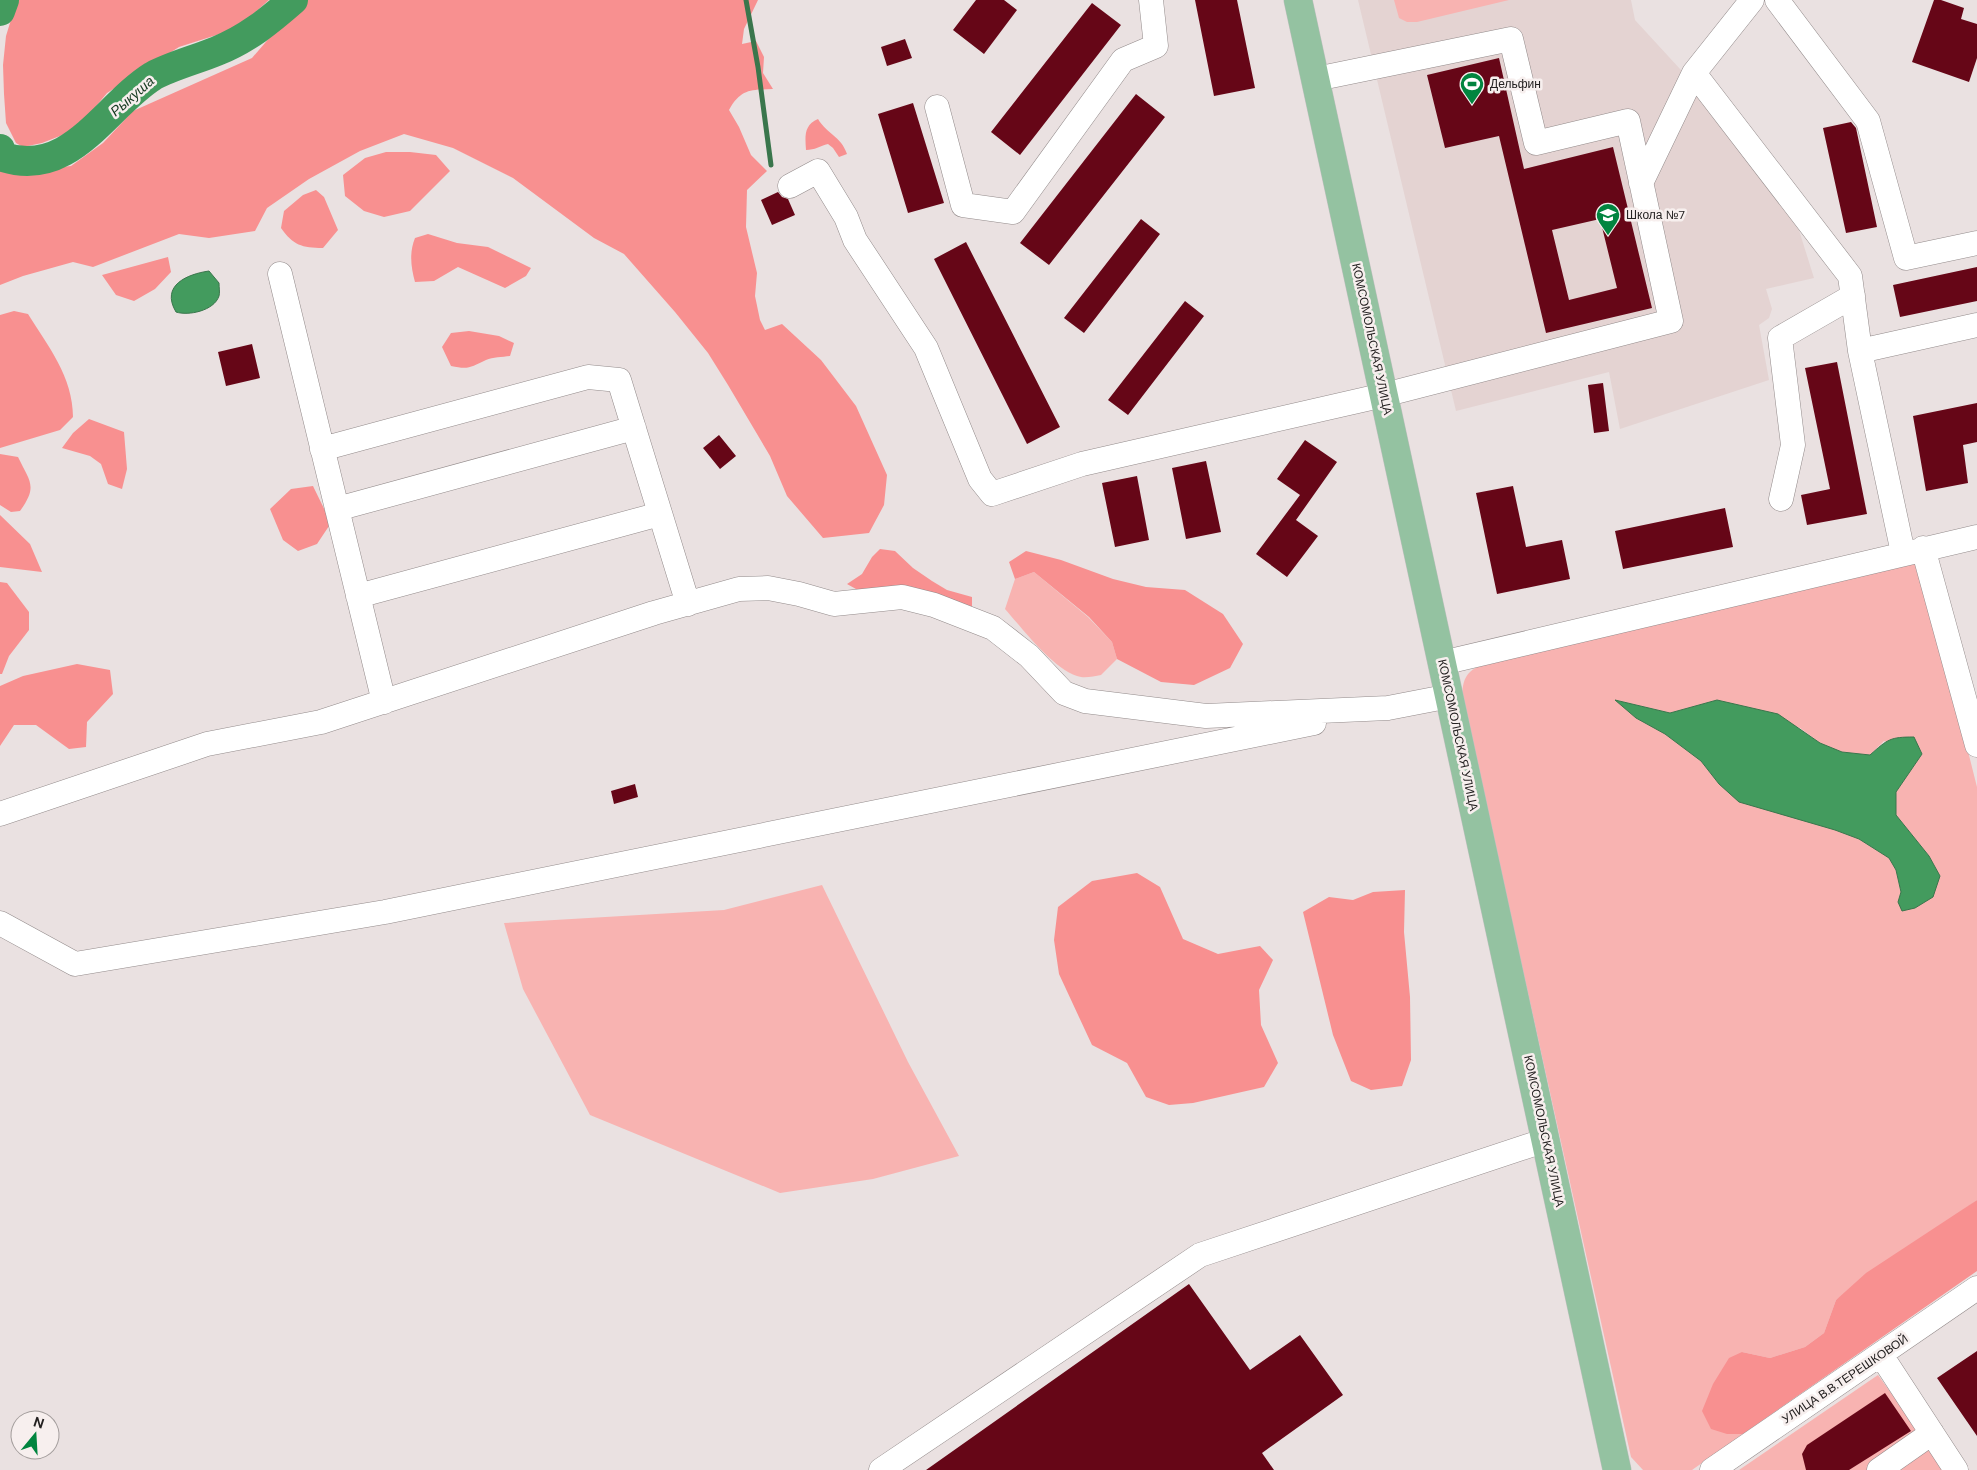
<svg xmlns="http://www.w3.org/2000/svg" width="1977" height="1470" font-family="'DM Sans',sans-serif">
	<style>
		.built { fill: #e4d3d2 }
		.green { fill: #f8b3b1; fill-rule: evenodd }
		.forest { fill: #f89090 }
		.water { fill: #439b5e; stroke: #3a764c }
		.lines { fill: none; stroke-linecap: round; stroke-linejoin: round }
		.stream { stroke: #3a764c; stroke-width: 5 }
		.river { stroke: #439b5e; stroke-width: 30 }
		.building { fill: #660617; fill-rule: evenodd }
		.minor-casing { stroke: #938b8b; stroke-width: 25 }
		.major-casing { stroke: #c2c1c1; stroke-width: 29 }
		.minor { stroke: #fff; stroke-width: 24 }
		.major { stroke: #94c2a1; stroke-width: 28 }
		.labels { text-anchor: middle; stroke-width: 5; stroke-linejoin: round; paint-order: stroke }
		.poi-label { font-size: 12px; fill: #242121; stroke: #f7efee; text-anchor: start }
		.street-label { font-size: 12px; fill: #242121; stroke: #f7efee }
		.water-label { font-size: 14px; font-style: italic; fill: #163a21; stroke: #f7efee }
	</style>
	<rect width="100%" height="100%" fill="#eae1e1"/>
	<path class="built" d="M1358 0H1631L1635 20 1714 106 1788 195 1814 278 1766 289 1772 309 1769 318 1759 325 1769 380 1620 429 1609 372 1456 411Z"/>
	<path class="green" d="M1394 0H1509L1417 22H1407L1399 18Z
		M1920 561 1977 787V1200L1836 1300 1824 1333 1805 1347 1770 1358 1742 1352 1727 1434H1743L1692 1470H1643L1631 1457 1462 696C1463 681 1465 673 1479 666ZM1616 700 1670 713 1717 700 1800 728 1820 743 1842 752 1870 755 1884 741 1922 754 1896 792V815L1929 856 1940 876 1901 892 1896 870 1889 858 1859 839 1719 784 1701 761 1665 734 1636 718Z
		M1034 572 1088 617 1112 642 1117 659 1101 675C1095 676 1087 678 1081 677 1056 673 1022 628 1005 609L1015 579Z
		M822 885 908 1062 959 1156 873 1179 780 1193 590 1115 523 989 504 923 724 910Z
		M1878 1375 1947 1470H1739Z"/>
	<path class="forest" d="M17 0H269L251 16 229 31 179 47 107 93 88 116 70 132 42 143 23 147 16 143 6 123 4 94 3 65 6 36Z
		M308 0H758L744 29 742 44 756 41 764 57 763 73 773 89C750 90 741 89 729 110L739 127 751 155 767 171 747 190 746 227 757 273 755 296 760 320 765 330 782 324 821 360 856 406 887 475 884 505 869 533 823 538 787 496 770 456 728 385 708 353 675 312 624 254 594 238 513 178 453 148 404 134 360 151 309 179 267 208 255 231 209 238 179 234 93 267 73 262 23 276 0 285V168L24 171 71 166 103 143 133 111 252 58 283 22 303 6Z
		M818 119C827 134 841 136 847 154L839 157 833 148 828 144C820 146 815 150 806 150 805 136 804 125 818 119Z
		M386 152H410L436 155 450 171 410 211 384 217 364 211 345 196 343 175 365 158Z
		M316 190 324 197 338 230 323 248C302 248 293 245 281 228L284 211 303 195Z
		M428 234 457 243 488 247 531 268 526 276 505 288 458 267 434 281 415 282C411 267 409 253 415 238Z
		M168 257 171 272 155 289 134 301 116 295 102 275Z
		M14 311 28 314C48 346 73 377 73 417L60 430 0 448V315Z
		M469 331 499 336 514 343 510 356C502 357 493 357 486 360 471 367 469 370 451 366L442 347 451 333Z
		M89 419 124 432 127 469 122 489 108 484 101 464 90 456 62 448 73 433Z
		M0 454 18 457C30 482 38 486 20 511L11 512 0 505Z
		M313 486 331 523 317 544 298 551 283 540 270 509 291 489Z
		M0 515 30 544 42 572 0 567Z
		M880 549 895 551 913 568 932 581 947 590 972 597V607L958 606 897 585 865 594 847 584 862 574 872 557Z
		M1026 551 1061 560 1113 579 1146 587 1185 590 1223 614 1243 644 1230 668 1194 685 1161 682 1117 659 1112 642 1089 617 1034 572 1015 579 1009 562Z
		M0 582 7 583 29 612V630L9 656 2 674H0Z
		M77 664 110 670 113 694 87 722 86 747 69 749 36 725H14L0 746V686L23 676Z
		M1137 873 1160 887 1183 939 1218 954 1260 946 1273 960 1259 990 1261 1025 1278 1063 1264 1087 1193 1103 1169 1105 1146 1097 1127 1063 1092 1045 1059 974 1054 940 1058 907 1092 881Z
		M1405 890 1404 932 1410 997 1411 1060 1402 1086 1371 1090 1351 1081 1333 1035 1303 912 1329 897 1353 900 1373 892Z
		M1977 1200V1271L1743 1434H1727L1711 1429 1702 1411 1713 1384 1729 1358 1742 1352 1770 1358 1805 1347 1824 1333 1836 1300 1866 1273Z"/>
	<path class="water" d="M209 271 219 283C219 287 220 293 219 296 214 311 188 316 176 312 160 285 188 274 209 271Z
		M1615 700 1670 713 1717 700 1778 714 1820 743 1842 752 1870 755C1888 739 1890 737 1914 737L1922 754 1896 792V815L1929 856 1940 876 1933 897 1915 908 1902 911 1898 902 1901 892 1896 870 1889 858 1859 839 1835 830 1739 802 1719 784 1701 761 1665 734 1636 718Z"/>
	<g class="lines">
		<path class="stream" d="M746 0 758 67 771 165"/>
		<path class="river" d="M0 11 4 0
			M0 149 3 157C71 179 105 106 153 76 171 66 198 59 217 51 247 39 269 21 293 0"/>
	</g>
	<path class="building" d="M976 0H1004L1017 10 984 54 953 30Z
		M1195 0H1237L1255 88 1214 96Z
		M1934 0H1941L1964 8 1961 19 1977 24V58L1969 82 1912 62Z
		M1092 3 1121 25 1020 155 991 132Z
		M905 39 912 58 887 66 881 47Z
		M1499 58 1524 169 1613 147 1652 308 1546 333 1499 136 1445 148 1427 75ZM1600 219 1617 288 1569 300 1552 230Z
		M1136 94 1165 117 1049 265 1020 243Z
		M913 103 944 203 908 213 878 114Z
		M1851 122 1856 128 1877 227 1846 233 1823 128Z
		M778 192 782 197 788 199 795 215 772 225 761 200Z
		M1141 219 1160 234 1084 333 1064 318Z
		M966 242 1060 427 1027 444 934 259Z
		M1977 267V301L1900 317 1893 285Z
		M1185 301 1204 316 1128 415 1108 400Z
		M252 344 260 378 226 386 218 352Z
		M1837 362 1867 514 1807 525 1801 495 1830 489 1805 368Z
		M1603 383 1609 431 1594 433 1588 385Z
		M1977 403V442L1963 445 1968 483 1926 491 1913 416Z
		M719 435 736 456 720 469 703 448Z
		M1305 440 1337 462 1296 520 1318 536 1287 577 1256 554 1300 495 1277 479Z
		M1206 461 1221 532 1186 539 1172 468Z
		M1137 476 1149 540 1115 547 1102 483Z
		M1513 486 1526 547 1562 540 1570 579 1497 594 1476 493Z
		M1725 508 1733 547 1623 569 1615 531Z
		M635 784 638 797 614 804 611 791Z
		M1189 1284 1250 1370 1300 1335 1343 1395 1262 1453 1274 1470H926Z
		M1977 1351V1436L1937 1378Z
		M1885 1393 1911 1431 1849 1470H1806L1802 1454 1807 1445Z"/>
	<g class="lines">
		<g class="minor-casing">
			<path id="minor" d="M1752 0 1694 73 1850 276 1860 351
				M1777 0 1868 121 1906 258 1977 243
				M937 107 963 205 1013 212 1123 60 1156 46 1151 0
				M1641 183 1694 73
				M790 186 818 171 846 217 855 240 926 348 980 479 992 494 1082 464 1384 395 1671 321 1628 121 1536 143 1511 39 1316 79
				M280 274 384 702
				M322 449 588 377 619 380 688 604
				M1781 499 1793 445 1780 338 1853 296
				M337 509 634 428
				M1923 548 1977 745
				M1903 553 1860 351 1977 325
				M358 596 660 514
				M1442 663 1977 537
				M0 814 207 744 321 722 654 613 739 589 768 588 799 594 834 604 902 597 934 605 993 628 1029 656 1064 693 1085 701 1206 716 1388 708 1450 696
				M0 923 75 964 385 912 1314 723
				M1881 1355 1956 1470
				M881 1470 1200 1255 1546 1140
				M1712 1470 1977 1288
				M1879 1470 1932 1433"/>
		</g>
		<g class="major-casing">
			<path id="major" d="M1298 0 1617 1470"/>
		</g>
		<use href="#minor" class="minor"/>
		<use href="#major" class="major"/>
	</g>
	<defs>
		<g id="stadium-pin" transform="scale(1.25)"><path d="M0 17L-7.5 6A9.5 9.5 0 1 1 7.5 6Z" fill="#01853f" stroke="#f7efee"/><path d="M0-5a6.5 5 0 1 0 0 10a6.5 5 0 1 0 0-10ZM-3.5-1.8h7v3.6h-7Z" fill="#fff"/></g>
		<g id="school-pin" transform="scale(1.25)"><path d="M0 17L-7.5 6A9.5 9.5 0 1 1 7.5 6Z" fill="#01853f" stroke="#f7efee"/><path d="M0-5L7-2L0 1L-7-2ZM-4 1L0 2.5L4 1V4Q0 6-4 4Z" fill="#fff"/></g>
	</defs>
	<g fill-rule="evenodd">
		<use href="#stadium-pin" x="1472" y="84"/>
		<use href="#school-pin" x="1608" y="215"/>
	</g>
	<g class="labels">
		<g class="poi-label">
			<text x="1490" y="88">Дельфин</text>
			<text x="1626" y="219">Школа №7</text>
		</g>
		<g class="street-label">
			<text transform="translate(1372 339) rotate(78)" y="4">КОМСОМОЛЬСКАЯ УЛИЦА</text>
			<text transform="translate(1458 735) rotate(78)" y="4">КОМСОМОЛЬСКАЯ УЛИЦА</text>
			<text transform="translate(1544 1131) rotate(78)" y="4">КОМСОМОЛЬСКАЯ УЛИЦА</text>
			<text transform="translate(1845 1379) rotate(-34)" y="4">УЛИЦА В.В.ТЕРЕШКОВОЙ</text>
		</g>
		<g class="water-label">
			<text transform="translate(132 96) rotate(-41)" y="5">Рыкуша</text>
		</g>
	</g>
	<g transform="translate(35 1435) rotate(18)"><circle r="24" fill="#f7efee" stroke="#a39d9c"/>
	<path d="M0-4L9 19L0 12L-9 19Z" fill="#01853f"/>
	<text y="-8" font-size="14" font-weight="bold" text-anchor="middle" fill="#242121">N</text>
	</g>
</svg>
